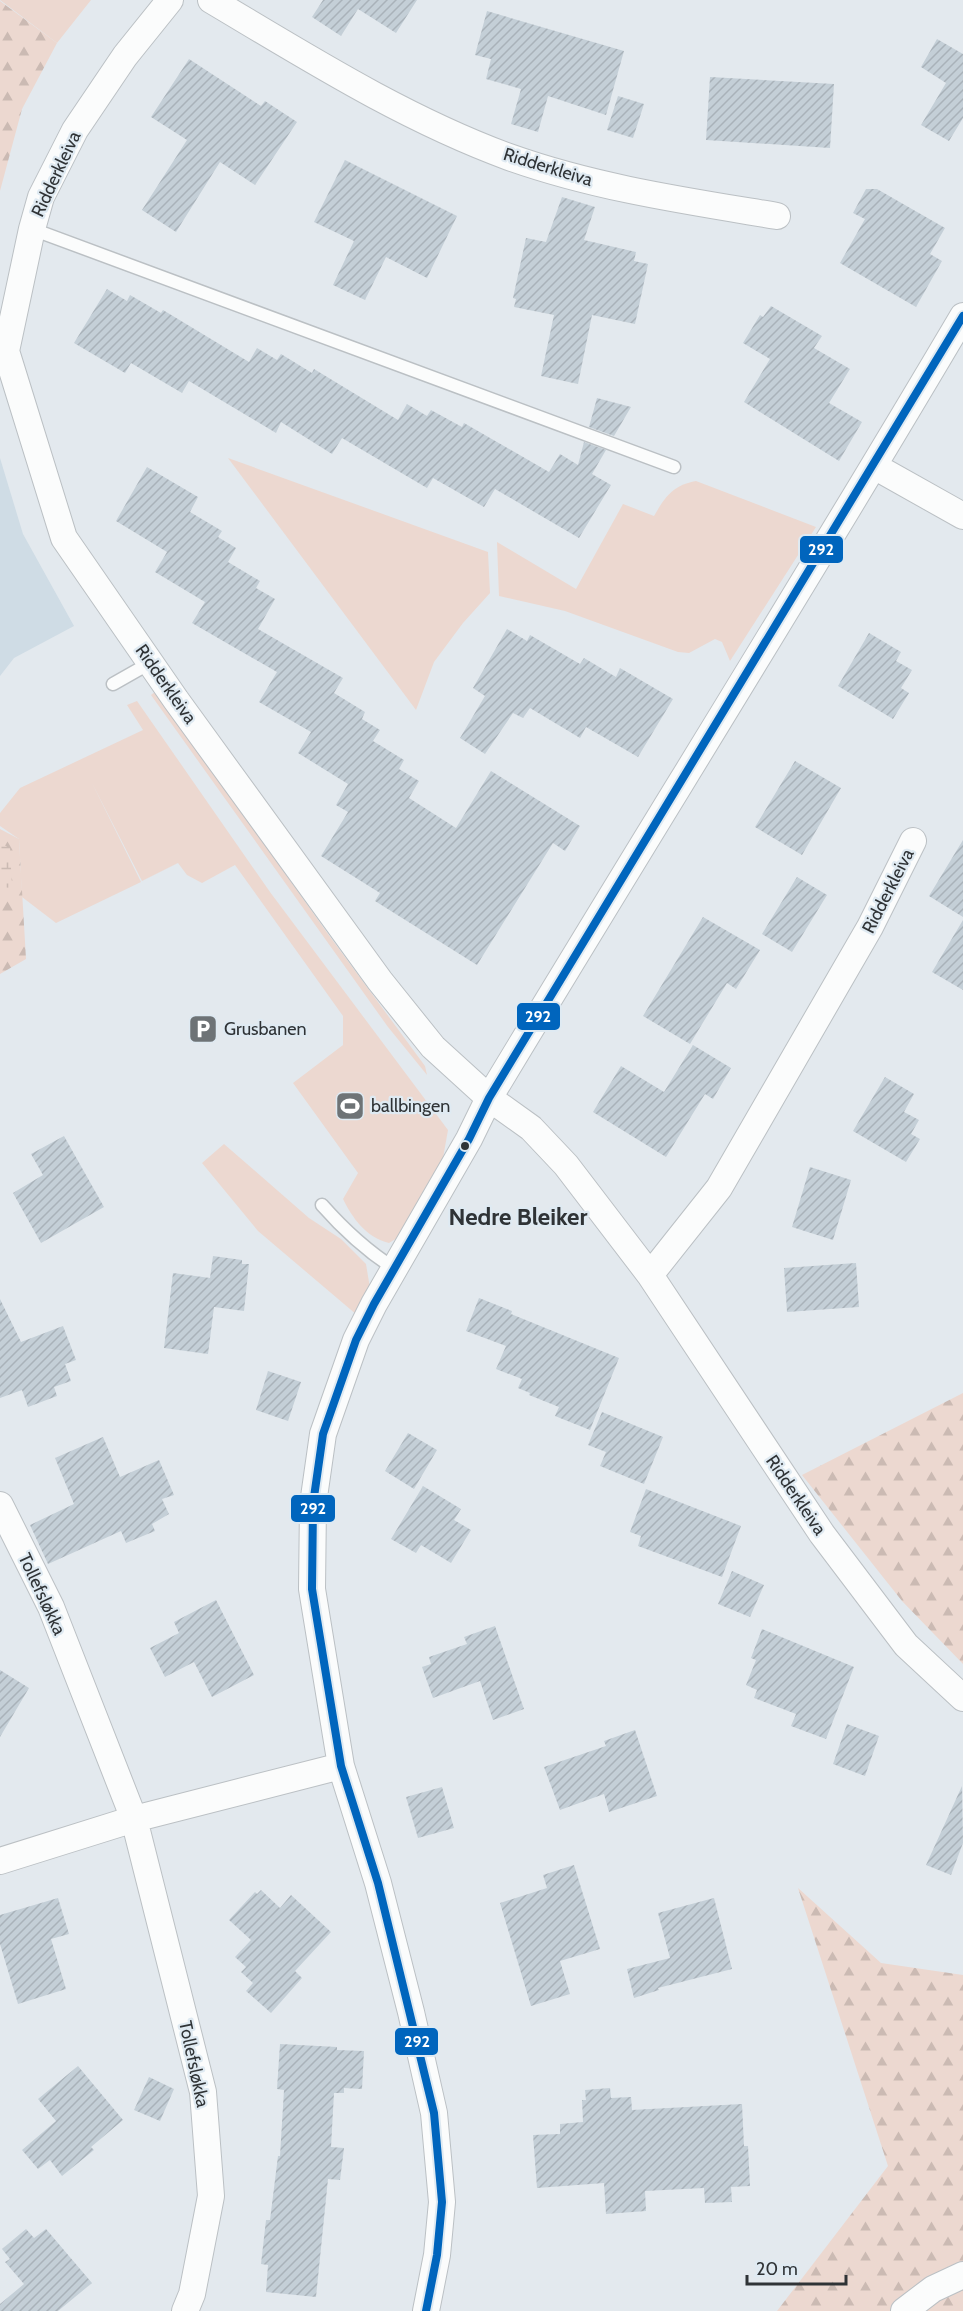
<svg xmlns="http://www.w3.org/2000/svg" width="963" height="2311" font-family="Cabin,sans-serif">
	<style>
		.built { fill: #cfdce5 }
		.green { fill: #ecd8d0 }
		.forest { fill: url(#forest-firs) }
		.wetland { fill: url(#wetland-marsh) }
		.building { fill: url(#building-hatch) }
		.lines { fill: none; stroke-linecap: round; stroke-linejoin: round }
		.service-casing { stroke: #bbc0c4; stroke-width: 15 }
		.minor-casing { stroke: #bbc0c4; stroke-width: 28 }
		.service { stroke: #fbfcfc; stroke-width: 12 }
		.minor { stroke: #fbfcfc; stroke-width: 26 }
		.bus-1-casing { stroke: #dfeaf2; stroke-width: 12 }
		.bus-1 { stroke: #0065bd; stroke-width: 8 }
		.bus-dot { fill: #2f3336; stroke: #dfeaf2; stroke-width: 2 }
		.labels { text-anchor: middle; stroke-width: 4.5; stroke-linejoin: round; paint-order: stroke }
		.street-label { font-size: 18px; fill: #2f3336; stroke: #dfeaf2 }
		.poi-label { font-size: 18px; fill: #2f3336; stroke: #dfeaf2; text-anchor: start }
		.district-label { font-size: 24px; font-weight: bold; fill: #2f3336; stroke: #dfeaf2 }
		.line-badge { stroke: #dfeaf2; stroke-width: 2 }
		.badge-label { font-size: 16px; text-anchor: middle; font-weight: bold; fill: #fff }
	</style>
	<defs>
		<pattern id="forest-firs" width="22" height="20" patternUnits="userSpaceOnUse" patternTransform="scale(1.5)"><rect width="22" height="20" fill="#ecd8d0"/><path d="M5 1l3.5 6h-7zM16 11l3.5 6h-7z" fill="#cbbab3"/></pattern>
		<pattern id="wetland-marsh" width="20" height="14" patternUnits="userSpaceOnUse" patternTransform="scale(1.5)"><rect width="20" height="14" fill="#ecd8d0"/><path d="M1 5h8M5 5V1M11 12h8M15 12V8" fill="none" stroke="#cbbab3"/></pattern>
		<pattern id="building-hatch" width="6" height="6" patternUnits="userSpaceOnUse" patternTransform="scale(1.5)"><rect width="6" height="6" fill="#c4cfd7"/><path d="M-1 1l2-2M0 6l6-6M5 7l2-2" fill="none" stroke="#a9b2b9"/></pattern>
	</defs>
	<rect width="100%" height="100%" fill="#e3e9ee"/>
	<path class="built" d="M0 458 23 534 74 626 14 658 0 676Z"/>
	<path class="green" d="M0 0H91L57 43Z
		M228 458 488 552 490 593 463 623 434 662 416 710Z
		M696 481 816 527 730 661 722 642 715 639 689 653 678 652 565 611 499 596 497 542 576 589 623 504 654 516C665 497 673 485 696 481Z
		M156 691 328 934 425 1066 427 1075 388 1027 151 695Z
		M137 701 270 892 448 1130 443 1158 407 1232 389 1243C366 1237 353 1219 343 1199L358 1173 293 1083 343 1045V1016L235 865 202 883 187 875 178 863 142 881 92 783 141 882 56 923 22 897 19 839 0 826V813L20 788 143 730 127 705Z
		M224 1144 309 1218 341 1239 366 1264 370 1288 357 1315 258 1231 202 1163Z"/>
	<path class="forest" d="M0 1 57 43 22 109 0 191Z
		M0 829 19 839 26 959 0 974Z
		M963 1393V1664L902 1601 802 1475Z
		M798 1888 881 1963 963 1975V2311H777L888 2166Z"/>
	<path class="wetland" d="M0 843 10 848 12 888 0 887Z"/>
	<path class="building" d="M323 0H417L396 33 358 9 341 36 312 17Z
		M487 11 624 51 606 115 548 96 538 132 511 124 521 89 486 79 491 59 475 55Z
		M937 39 963 54V118L949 141 921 125 946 83 921 67Z
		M189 59 261 106 265 101 297 122 255 185 220 162 176 232 142 210 187 140 151 117Z
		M710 77 834 84 830 148 706 140Z
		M618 96 644 104 633 138 607 130Z
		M345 160 457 216 427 278 386 257 365 300 333 285 354 241 314 222Z
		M866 189H877L945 228 930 254 942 261 916 307 840 263 865 219 853 213Z
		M562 197 595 207 584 240 636 252 634 261 648 264 635 324 592 315 578 384 541 376 554 315 514 307 516 299 513 298 526 238 546 242Z
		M107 289 127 301 130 295 161 313 163 310 249 362 257 348 277 360 281 354 312 373 314 369 398 420 407 404 427 416 431 410 462 427 464 423 549 472 560 454 578 465 584 442 606 450 592 474 611 485 579 538 495 489 484 507 433 478 427 488 342 438 332 454 281 422 276 433 189 381 182 393 131 363 125 373 74 343Z
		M771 306 822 336 814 348 850 369 829 403 862 422 839 461 744 402 770 359 743 343 760 315 763 317Z
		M597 398 631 407 614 436 589 427Z
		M147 467 198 497 190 512 222 531 218 537 236 548 228 562 260 581 256 588 275 599 258 629 343 678 334 693 365 712 362 719 380 730 373 741 404 760 399 769 419 781 409 798 456 828 491 771 580 826 565 851 553 843 477 965 375 901 380 893 321 856 348 812 336 805 348 784 298 753 311 732 259 702 277 672 192 623 205 602 155 572 167 552 116 521Z
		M507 629 527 641 530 635 580 664 584 658 616 677 620 668 673 699 638 757 586 727 580 738 530 708 523 718 513 713 485 754 460 738 485 696 473 688Z
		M869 633 901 652 896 661 912 670 901 688 909 693 893 719 838 686Z
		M795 761 841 788 802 855 755 827Z
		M963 840V917L929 896Z
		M797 877 827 895 792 952 762 934Z
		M703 917 760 950 736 989 727 983 690 1044 643 1016Z
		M963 920V990L932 972Z
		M693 1045 731 1068 713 1099 705 1094 666 1157 593 1112 621 1066 664 1092Z
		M885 1077 914 1094 904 1112 919 1120 911 1134 920 1139 906 1162 853 1131Z
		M64 1136 104 1207 41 1243 13 1193 43 1175 31 1154Z
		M810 1167 851 1180 833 1240 792 1227Z
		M213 1256 242 1260V1264H249L244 1311 214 1307 208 1354 164 1348 173 1273 210 1278Z
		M856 1263 859 1307 787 1312 784 1268Z
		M479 1298 512 1311 511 1314 619 1358 590 1430 555 1416 559 1407 529 1395 530 1393 518 1388 522 1379 496 1369 506 1346 466 1331Z
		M0 1299 21 1342 63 1326 76 1360 65 1364 71 1381 54 1387 57 1396 28 1407 22 1390 0 1398Z
		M268 1371 301 1382 288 1421 256 1410Z
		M602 1412 663 1437 644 1484 600 1466 606 1452 588 1445Z
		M408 1433 437 1450 414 1489 385 1471Z
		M103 1437 120 1477 159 1460 174 1495 162 1499 169 1514 152 1524 155 1531 126 1543 121 1531 48 1564 30 1525 74 1504 55 1458Z
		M423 1486 461 1509 454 1520 471 1530 451 1563 421 1545 416 1553 391 1539Z
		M646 1489 741 1526 722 1577 638 1546 641 1536 630 1532Z
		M732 1571 764 1585 750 1617 718 1604Z
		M216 1600 254 1675 212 1697 194 1662 165 1677 150 1648 179 1633 174 1622Z
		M495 1626 524 1709 493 1720 480 1681 433 1698 422 1667 431 1664 429 1657 467 1644 464 1637Z
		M762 1629 854 1667 826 1739 791 1726 796 1714 754 1698 757 1690 746 1685 756 1660 751 1658Z
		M0 1670 29 1688 0 1737Z
		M847 1724 879 1736 865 1776 833 1764Z
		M635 1730 657 1796 609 1812 604 1794 560 1810 544 1767 606 1746 604 1741Z
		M962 1786 963 1843 951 1875 926 1865Z
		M442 1787 454 1828 418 1838 406 1797Z
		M574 1865 600 1949 560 1961 570 1994 531 2006 500 1903 547 1888 543 1875Z
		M261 1890 280 1908 291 1895 331 1932 295 1971 302 1978 271 2013 246 1991 253 1983 241 1972 246 1967 235 1957 251 1940 229 1920 255 1892 257 1894Z
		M58 1898 69 1934 51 1939 66 1989 18 2004 0 1944V1915Z
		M714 1898 732 1969 658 1988 659 1990 634 1998 627 1969 670 1958 658 1913Z
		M280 2044 337 2047V2050L364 2051 362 2089 344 2088V2093H334L331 2147 344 2148 340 2180 328 2179 316 2297 266 2292 268 2265 261 2264 266 2220H270L278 2156H280L284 2090 277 2089Z
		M78 2066 123 2120 91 2147 94 2150 62 2176 50 2160 38 2169 22 2150 56 2121 38 2099Z
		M149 2077 174 2089 160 2121 134 2110Z
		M610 2088 611 2098 631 2097 632 2110 742 2104 744 2146H748L750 2186 731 2187 732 2202 705 2203 704 2188 645 2191 646 2211 606 2214 604 2183 537 2188 533 2135 560 2134V2124L583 2122 582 2100H586L585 2090Z
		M26 2229 34 2238 46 2229 92 2283 58 2311H0V2304L24 2284 5 2262 10 2259 2 2249Z"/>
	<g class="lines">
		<g class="service-casing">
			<path id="service" d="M32 229 674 467
				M113 684 150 663
				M322 1205C344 1230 367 1251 395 1269"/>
		</g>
		<g class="minor-casing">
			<path id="minor" d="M170 0 125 56 75 130 41 197 32 229 6 351 64 538 176 700 380 981 433 1047 489 1098 531 1128 566 1165 650 1275 822 1534 906 1645 963 1698
				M211 0C307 57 403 118 509 157 596 188 687 201 777 216
				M874 466 963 516
				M650 1275 719 1188 870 927 913 841
				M0 1505 51 1607 134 1819 203 2092 211 2196 192 2294 185 2311
				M0 1861 134 1819 341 1766
				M426 2311 437 2255 442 2202 434 2113 411 2012 378 1883 341 1766 312 1589 313 1504 323 1434 356 1340 374 1304 469 1139 489 1098C646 837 808 579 963 316
				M904 2311 933 2289 963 2275"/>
		</g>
		<use href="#service" class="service"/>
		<use href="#minor" class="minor"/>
		<g class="bus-1-casing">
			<path id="bus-1" d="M426 2311 437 2255 442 2202 434 2113 378 1883 341 1766 312 1589 313 1504 323 1434 356 1340 374 1304 469 1139 489 1098 963 316"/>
		</g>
		<use href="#bus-1" class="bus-1"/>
	</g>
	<defs>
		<g id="parking-square" transform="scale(1.5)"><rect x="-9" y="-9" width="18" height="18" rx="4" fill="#6e7376" stroke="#dfeaf2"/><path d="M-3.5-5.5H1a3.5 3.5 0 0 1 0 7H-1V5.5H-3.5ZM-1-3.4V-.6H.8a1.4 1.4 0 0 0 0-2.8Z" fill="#fff"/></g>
		<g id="stadium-square" transform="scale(1.5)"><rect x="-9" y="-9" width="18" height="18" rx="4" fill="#6e7376" stroke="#dfeaf2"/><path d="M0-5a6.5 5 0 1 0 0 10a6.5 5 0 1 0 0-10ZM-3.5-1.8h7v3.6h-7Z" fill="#fff"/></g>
	</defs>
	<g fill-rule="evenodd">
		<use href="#parking-square" x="203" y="1029"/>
		<use href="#stadium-square" x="350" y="1106"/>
	</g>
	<circle class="bus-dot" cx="465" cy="1146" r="5"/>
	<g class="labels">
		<g class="street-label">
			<text transform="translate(548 167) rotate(17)" y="6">Ridderkleiva</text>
			<text transform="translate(56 174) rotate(-65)" y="6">Ridderkleiva</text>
			<text transform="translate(166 684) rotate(55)" y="6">Ridderkleiva</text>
			<text transform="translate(888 891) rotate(-63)" y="6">Ridderkleiva</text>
			<text transform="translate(796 1495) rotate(56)" y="6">Ridderkleiva</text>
			<text transform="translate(42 1594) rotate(65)" y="6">Tollefsløkka</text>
			<text transform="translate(194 2064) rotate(78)" y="6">Tollefsløkka</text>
		</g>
		<g class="poi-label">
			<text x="224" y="1035">Grusbanen</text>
			<text x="371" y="1112">ballbingen</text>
		</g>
		<g class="district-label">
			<text x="518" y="1225">Nedre Bleiker</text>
		</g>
	</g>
	<g class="line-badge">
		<rect x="799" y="535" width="45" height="29" rx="6" fill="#0065bd"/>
		<rect x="516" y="1002" width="45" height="29" rx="6" fill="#0065bd"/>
		<rect x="290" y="1494" width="46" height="29" rx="6" fill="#0065bd"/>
		<rect x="394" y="2027" width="45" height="29" rx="6" fill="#0065bd"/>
	</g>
	<g class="badge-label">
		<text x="821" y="555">292</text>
		<text x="538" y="1022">292</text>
		<text x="313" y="1514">292</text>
		<text x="417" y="2047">292</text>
	</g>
	<path d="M747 2275v9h99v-9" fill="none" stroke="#2f3336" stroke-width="3"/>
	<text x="756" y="2275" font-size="18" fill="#2f3336" stroke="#dfeaf2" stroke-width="4.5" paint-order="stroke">20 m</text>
</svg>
